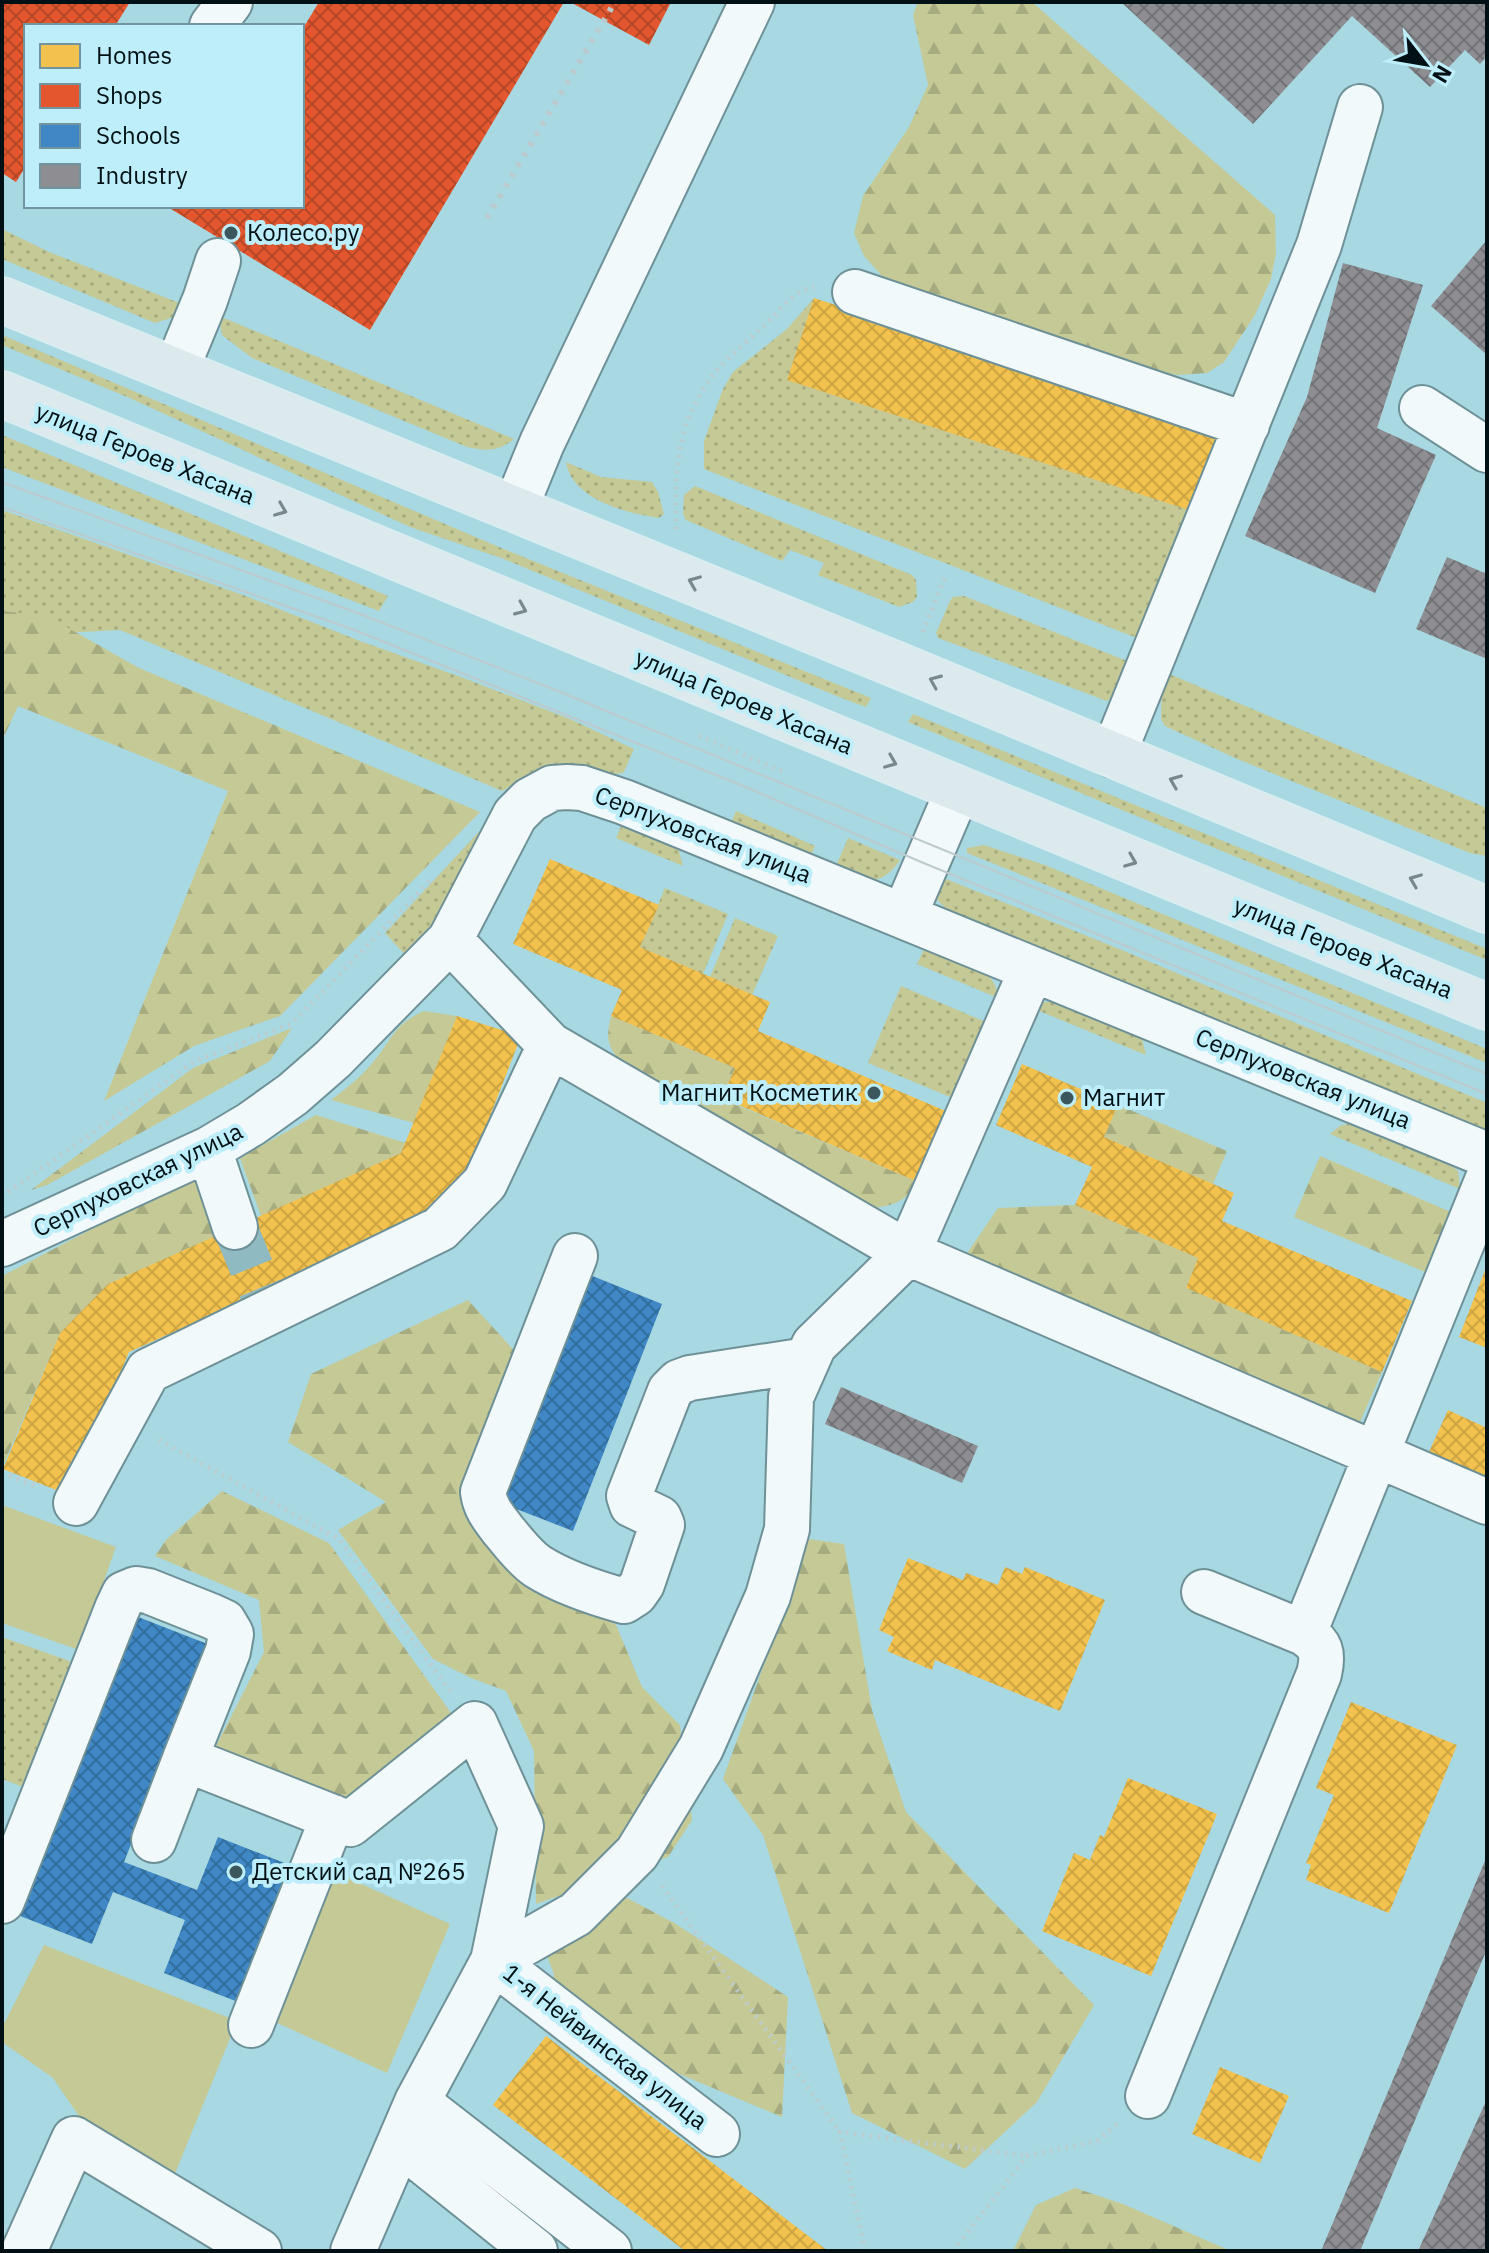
<svg xmlns="http://www.w3.org/2000/svg" width="1489" height="2253" font-family="'IBM Plex Sans',sans-serif">
	<style>
		.grass { fill: url(#grass-dots) }
		.forest { fill: url(#forest-firs) }
		.park { fill: #c5c995 }
		.homes { fill: url(#homes-cross-hatch) }
		.shops { fill: url(#shops-cross-hatch) }
		.schools { fill: url(#schools-cross-hatch) }
		.industry { fill: url(#industry-cross-hatch) }
		.lines { fill: none; stroke-linecap: round; stroke-linejoin: round }
		.minor-tunnel { stroke: #8fbac2; stroke-width: 44; stroke-dasharray: 44 22; stroke-linecap: butt }
		.minor-casing { stroke: #6e9198; stroke-width: 48 }
		.major-casing { stroke: #d8edf2; stroke-width: 48 }
		.path { stroke: #becbce; stroke-width: 5; stroke-dasharray: 2 6; stroke-linecap: butt }
		.minor { stroke: #f2f9fa; stroke-width: 44 }
		.major { stroke: #dceaed; stroke-width: 44 }
		.tram { stroke: #bccacd; stroke-width: 2 }
		.rail { stroke: #bccacd; stroke-width: 6; stroke-dasharray: 4 8; stroke-linecap: butt }
		.oneway { stroke: #79888c }
		.poi-dot { fill: #3b565c; stroke: #bdeef9; stroke-width: 3 }
		.labels { text-anchor: middle; stroke-width: 8; stroke-linejoin: round; paint-order: stroke }
		.poi-label { font-size: 24px; fill: #001015; stroke: #bdeef9; text-anchor: start }
		.street-label { font-size: 24px; fill: #001015; stroke: #bdeef9 }
	</style>
	<defs>
		<pattern id="grass-dots" width="8" height="8" patternUnits="userSpaceOnUse" patternTransform="scale(2)"><rect width="8" height="8" fill="#c5c995"/><path d="M2 2h.1M6 6h.1" fill="none" stroke="#a7ac80" stroke-width="1.8" stroke-linecap="round"/></pattern>
		<pattern id="forest-firs" width="22" height="20" patternUnits="userSpaceOnUse" patternTransform="scale(2)"><rect width="22" height="20" fill="#c5c995"/><path d="M5 1l3.5 6h-7zM16 11l3.5 6h-7z" fill="#a7ac80"/></pattern>
		<pattern id="homes-cross-hatch" width="8" height="8" patternUnits="userSpaceOnUse" patternTransform="scale(2)"><rect width="8" height="8" fill="#f2c14e"/><path d="M0 0l8 8M0 8l8-8" fill="none" stroke="#cea543"/></pattern>
		<pattern id="shops-cross-hatch" width="8" height="8" patternUnits="userSpaceOnUse" patternTransform="scale(2)"><rect width="8" height="8" fill="#e4572e"/><path d="M0 0l8 8M0 8l8-8" fill="none" stroke="#b64726"/></pattern>
		<pattern id="schools-cross-hatch" width="8" height="8" patternUnits="userSpaceOnUse" patternTransform="scale(2)"><rect width="8" height="8" fill="#3f88c5"/><path d="M0 0l8 8M0 8l8-8" fill="none" stroke="#326e9f"/></pattern>
		<pattern id="industry-cross-hatch" width="8" height="8" patternUnits="userSpaceOnUse" patternTransform="scale(2)"><rect width="8" height="8" fill="#8d8d92"/><path d="M0 0l8 8M0 8l8-8" fill="none" stroke="#717276"/></pattern>
	</defs>
	<rect width="100%" height="100%" fill="#a8d8e1"/>
	<path class="grass" d="M2 229 49 252 182 304 177 316 155 323 2 259Z
		M814 298 788 379 1195 512 1142 640 704 469V441L723 389 733 372 787 329Z
		M219 316 514 439C498 452 486 451 467 447L252 358 222 335Z
		M2 335 506 550 871 698 866 707 839 697 504 559 410 527 132 399 2 345Z
		M2 435 388 596 379 611 2 467Z
		M566 462 601 477 652 482 658 492 664 514 659 518C627 513 572 500 566 462Z
		M695 486 912 575 916 580 917 597 913 602 899 607 818 575 824 563 790 550 782 561 686 520 683 514 684 495Z
		M2 510 243 595 360 641 461 677 570 719 634 749 624 772C612 777 600 771 587 769 554 765 530 775 502 791L120 630 2 636Z
		M964 596 1132 663 1116 693 1107 701 938 638 936 633 950 601 953 597Z
		M1162 671 1487 808V856L1470 853 1235 758 1165 726 1161 719Z
		M913 714 1487 949V960L908 722Z
		M736 811 815 846 808 862 729 828Z
		M488 822 478 861 410 960 385 933Z
		M623 822 677 844 683 866 616 838Z
		M848 838 900 860C880 890 863 880 833 873Z
		M984 845 1045 865 1487 1049V1063L967 853V848Z
		M936 875 1117 948 1487 1103V1130L947 909 935 898Z
		M665 888 728 914 703 974 640 947Z
		M735 918 778 936 752 995 710 977Z
		M926 945C950 955 998 966 998 998L917 964Z
		M901 986 988 1023 955 1099 868 1063Z
		M1040 1002H1059L1141 1035 1146 1055 1032 1008Z
		M1348 1124 1452 1166 1458 1171 1460 1189 1330 1134 1340 1126Z
		M2 1637 75 1663 31 1790 2 1779Z"/>
	<path class="forest" d="M918 2H1032L1275 215 1276 253 1271 279 1255 315 1224 362 1207 373 1177 375 1137 366 921 294 883 277 864 256 854 233 863 196 909 127 928 85 913 15Z
		M2 611 47 616 139 668 480 812 280 1016 194 1046 104 1101 228 791 18 706 2 741Z
		M424 1011 457 1016 414 1123 331 1100C347 1088 362 1076 374 1061 394 1037 394 1024 424 1011Z
		M611 1016 735 1068 722 1099 918 1182C905 1202 892 1207 869 1208L624 1066C608 1047 605 1041 611 1016Z
		M292 1028 270 1061 47 1185 31 1190 193 1068Z
		M1118 1105 1227 1151 1213 1184 1104 1137Z
		M316 1115 406 1143 401 1153 261 1216 240 1158Z
		M1320 1156 1451 1212 1425 1272 1294 1217Z
		M199 1173 222 1233 108 1284 60 1333 2 1468V1276Z
		M1075 1205 1198 1258 1186 1288 1382 1372 1356 1431 959 1265 998 1208Z
		M468 1300 519 1356 481 1453 544 1572 616 1625 642 1687 680 1725 692 1820 668 1857 536 1904 534 1751 506 1691 471 1678 433 1659 338 1530 386 1502 288 1442 311 1374Z
		M222 1491 329 1543 457 1721 357 1809 216 1746 264 1652 259 1600 155 1556 166 1540Z
		M809 1539 844 1544 872 1710 906 1812 1094 2005 1037 2102 965 2169 852 2113 763 1835 723 1779Z
		M612 1890 676 1924 788 1997 782 2117 546 2018 554 1974 545 1951Z
		M1075 2188 1123 2204 1231 2251H1023L1014 2249 1036 2205Z"/>
	<path class="park" d="M2 1505 116 1547 79 1650 2 1623Z
		M326 1868 450 1924 387 2073 260 2015Z
		M44 1945 237 2021 172 2181 87 2128 53 2078 2 2042V2028Z"/>
	<path class="homes" d="M814 298 1221 430 1195 512 787 380Z
		M550 859 659 905 640 947 770 1002 758 1031 948 1112 918 1182 722 1098 735 1068 611 1016 622 990 513 944Z
		M457 1016 521 1036 467 1176 428 1218 129 1352 69 1495 3 1469 60 1333 108 1284 401 1153Z
		M1022 1064 1118 1105 1104 1137 1234 1193 1222 1221 1412 1301 1382 1372 1186 1288 1198 1258 1075 1205 1092 1167 996 1125Z
		M1487 1265V1348L1459 1337Z
		M1448 1410 1487 1428V1478L1429 1452Z
		M908 1558 963 1580 966 1573 998 1585 1005 1567 1022 1574 1025 1567 1105 1600 1060 1711 935 1660 932 1670 887 1651 894 1637 879 1630Z
		M1351 1702 1457 1745 1389 1913 1306 1880 1311 1865 1306 1863 1334 1795 1316 1788Z
		M1128 1778 1217 1814 1151 1976 1042 1931 1074 1853 1090 1860 1100 1835 1104 1837Z
		M546 2036 702 2155 828 2251H685L493 2105Z
		M1220 2067 1289 2096 1260 2163 1192 2134Z"/>
	<path class="shops" d="M2 2H130L115 26H26V166L16 182 2 173Z
		M319 2H564L370 330 166 206H302V30Z
		M570 2H671L649 45Z"/>
	<path class="schools" d="M585 1273 662 1304 573 1531 496 1501Z
		M133 1615 210 1645 124 1862 197 1890 218 1837 292 1866 238 2002 164 1973 185 1920 113 1892 92 1944 15 1914Z"/>
	<path class="industry" d="M1121 2H1487V56L1480 64 1465 50 1430 87 1352 16 1253 124Z
		M1487 240V355L1431 306Z
		M1343 263 1423 285 1377 428 1436 455 1375 593 1245 536 1307 397Z
		M1447 557 1487 574V659L1416 629Z
		M841 1387 978 1446 962 1483 825 1424Z
		M1487 1856V1949L1360 2251H1321Z
		M1487 2099V2251H1418Z"/>
	<g class="lines">
		<path class="minor-tunnel" d="M235 1227 262 1293"/>
		<g class="minor-casing">
			<path id="minor" d="M212 26 230 2
				M855 292 1247 425
				M176 370 205 300 218 261
				M1422 408 1487 450
				M515 509 542 443 752 2
				M1113 755 1319 245 1360 107
				M904 916 958 790
				M550 1045 908 1253 1487 1502
				M209 1149 235 1227
				M2 1244 209 1149 251 1124 293 1094 333 1059 450 940 515 815 530 800 552 788 567 787 582 788 624 802 1487 1155
				M575 1256 483 1492C485 1508 494 1518 503 1530 513 1542 524 1557 537 1566 562 1582 595 1593 624 1601L635 1594 642 1584 662 1525 659 1518 632 1505 629 1496 670 1391 679 1382 690 1378 807 1360
				M76 1503 148 1371 440 1229 485 1183 550 1045 450 940
				M1204 1592 1304 1633
				M154 1840 185 1759
				M2 1901 117 1609 124 1594 136 1589 148 1591 211 1616 224 1622 231 1634 228 1651 185 1759 350 1824 475 1724 521 1826 493 1961 717 2134
				M251 2025 333 1817
				M1148 2096 1319 1674C1324 1653 1321 1644 1304 1633L1487 1181
				M417 2102 609 2251
				M400 2143 535 2251
				M24 2251 74 2139 259 2251
				M353 2251 417 2102 493 1961 576 1914 637 1853 701 1748 768 1596 787 1529 791 1397 814 1345 908 1253 1032 969"/>
		</g>
		<g class="major-casing">
			<path id="major" d="M2 300 907 669 1487 910
				M2 394 1487 1007"/>
		</g>
		<path class="path" d="M676 529C674 470 677 419 716 371 731 354 750 339 766 324 781 310 792 291 814 287
			M923 632 945 577
			M699 736 784 772
			M8 1192 195 1061 291 1024 432 879
			M159 1440 339 1539 450 1691
			M2 1473 38 1487
			M662 1886 840 2132
			M865 2251 840 2132 1027 2156
			M953 2251 1027 2156 1097 2141 1118 2123"/>
		<use href="#minor" class="minor"/>
		<use href="#major" class="major"/>
		<path class="tram" d="M2 482 360 614 553 689 1487 1074
			M2 507 352 629 736 783 926 864 1487 1094"/>
		<path class="rail" d="M487 218 615 2"/>
	</g>
	<defs><path id="oneway-chevron" d="M-2-3.5L2.5 0L-2 3.5" fill="none" stroke-width="1.6" stroke-linecap="round" stroke-linejoin="round" transform="scale(2)"/></defs>
	<g class="oneway">
		<use href="#oneway-chevron" transform="translate(281 510) rotate(22)"/>
		<use href="#oneway-chevron" transform="translate(694 582) rotate(-158)"/>
		<use href="#oneway-chevron" transform="translate(521 609) rotate(23)"/>
		<use href="#oneway-chevron" transform="translate(935 681) rotate(-157)"/>
		<use href="#oneway-chevron" transform="translate(891 762) rotate(22)"/>
		<use href="#oneway-chevron" transform="translate(1175 781) rotate(-158)"/>
		<use href="#oneway-chevron" transform="translate(1131 861) rotate(22)"/>
		<use href="#oneway-chevron" transform="translate(1415 880) rotate(-158)"/>
	</g>
	<g class="poi-dot">
		<circle cx="231" cy="233" r="8"/>
		<circle cx="874" cy="1093" r="8"/>
		<circle cx="1067" cy="1098" r="8"/>
		<circle cx="236" cy="1872" r="8"/>
	</g>
	<g class="labels">
		<g class="poi-label">
			<text x="247" y="241">Колесо.ру</text>
			<text x="858" y="1101" text-anchor="end">Магнит Косметик</text>
			<text x="1083" y="1106">Магнит</text>
			<text x="252" y="1880">Детский сад №265</text>
		</g>
		<g class="street-label">
			<text transform="translate(145 454) rotate(22)" y="8">улица Героев Хасана</text>
			<text transform="translate(744 702) rotate(23)" y="8">улица Героев Хасана</text>
			<text transform="translate(703 835) rotate(21)" y="8">Серпуховская улица</text>
			<text transform="translate(1343 948) rotate(22)" y="8">улица Героев Хасана</text>
			<text transform="translate(1303 1079) rotate(22)" y="8">Серпуховская улица</text>
			<text transform="translate(138 1180) rotate(-26)" y="8">Серпуховская улица</text>
			<text transform="translate(605 2047) rotate(38)" y="8">1-я Нейвинская улица</text>
		</g>
	</g>
	<rect width="1489" height="2253" fill="none" stroke="#001015" stroke-width="8"/>
	<rect x="24" y="24" width="280" height="184" fill="#bdeef9" stroke="#71959e" stroke-width="2"/>
	<rect x="40" y="44" width="40" height="24" fill="#f2c14e" stroke="#71959e" stroke-width="2"/>
	<text x="96" y="64" font-size="24" fill="#001015">Homes</text>
	<rect x="40" y="84" width="40" height="24" fill="#e4572e" stroke="#71959e" stroke-width="2"/>
	<text x="96" y="104" font-size="24" fill="#001015">Shops</text>
	<rect x="40" y="124" width="40" height="24" fill="#3f88c5" stroke="#71959e" stroke-width="2"/>
	<text x="96" y="144" font-size="24" fill="#001015">Schools</text>
	<rect x="40" y="164" width="40" height="24" fill="#8d8d92" stroke="#71959e" stroke-width="2"/>
	<text x="96" y="184" font-size="24" fill="#001015">Industry</text>
	<g transform="translate(1425 64) rotate(121)" stroke="#bdeef9" stroke-width="6" paint-order="stroke">
	<path d="M0-6L14 30L0 20L-14 30Z" fill="#001015"/>
	<text y="-12" font-size="22" font-weight="bold" text-anchor="middle" fill="#001015">N</text>
	</g>
</svg>
